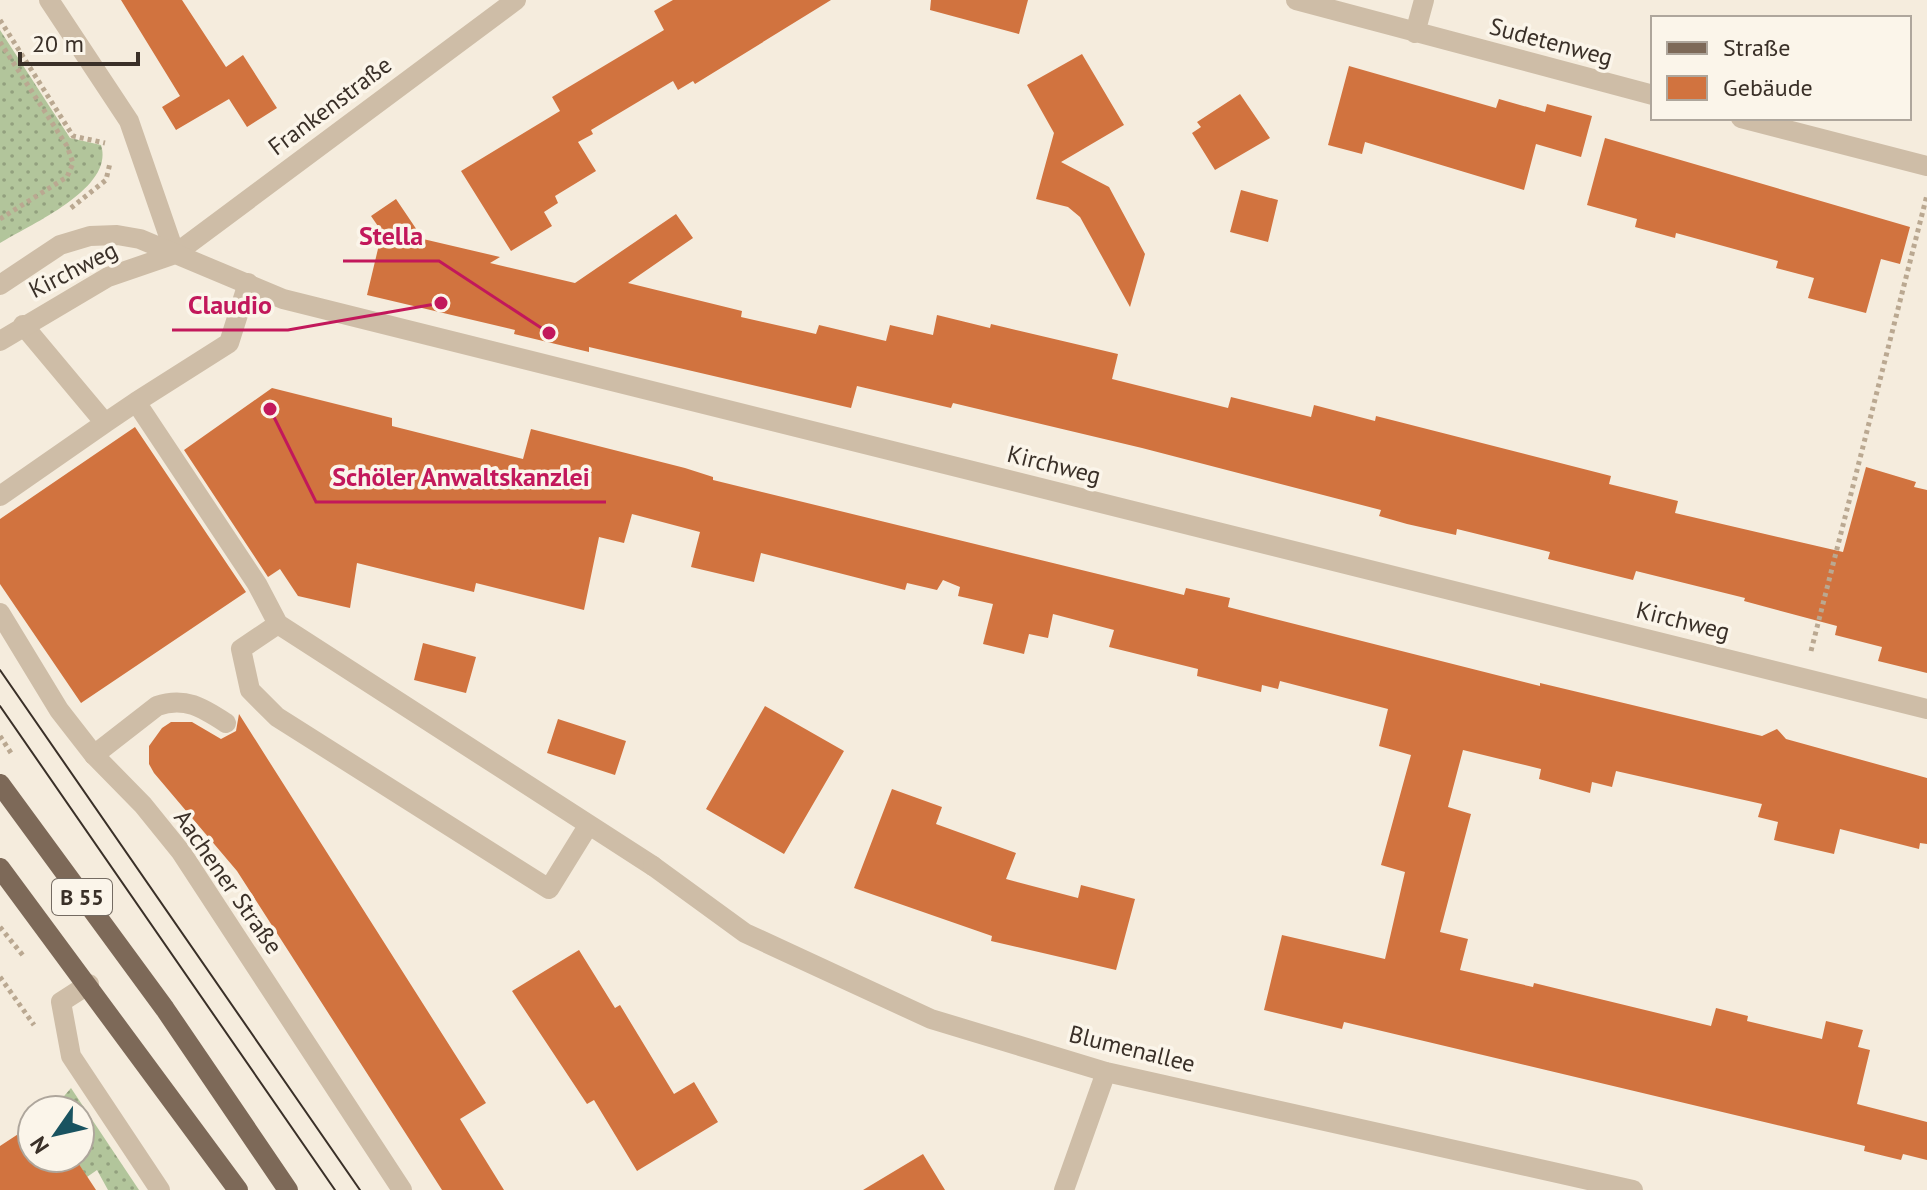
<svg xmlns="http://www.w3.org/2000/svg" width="1927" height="1190" font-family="'PT Sans',sans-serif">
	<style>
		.grass { fill: url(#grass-dots) }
		.building { fill: #d1733f }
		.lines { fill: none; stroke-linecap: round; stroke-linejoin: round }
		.path { stroke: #baa891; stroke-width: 5; stroke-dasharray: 4 4; stroke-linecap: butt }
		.service { stroke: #cebda7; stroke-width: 20 }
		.minor { stroke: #cebda7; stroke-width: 20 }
		.tertiary { stroke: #cebda7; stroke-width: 20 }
		.primary { stroke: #7d6958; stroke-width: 20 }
		.tram { stroke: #3a3028; stroke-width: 2 }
		.labels { text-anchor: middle; stroke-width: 7; stroke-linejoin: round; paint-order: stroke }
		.shield { fill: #fbf5ea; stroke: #746b62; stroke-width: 2 }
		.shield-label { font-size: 22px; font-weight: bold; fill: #3a3028 }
		.street-label { font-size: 24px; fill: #3a3028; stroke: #fbf5ea }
		.leader { fill: none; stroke: #c2185b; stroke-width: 3 }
		.callout-dot { fill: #c2185b; stroke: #fbf5ea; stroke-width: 3 }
		.callout-label { font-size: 26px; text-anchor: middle; font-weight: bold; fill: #c2185b; stroke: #fbf5ea; stroke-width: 7; stroke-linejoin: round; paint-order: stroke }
	</style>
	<defs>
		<pattern id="grass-dots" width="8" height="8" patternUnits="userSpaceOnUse" patternTransform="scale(2)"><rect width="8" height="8" fill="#b2c59b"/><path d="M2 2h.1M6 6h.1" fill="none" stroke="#92a07e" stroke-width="1.8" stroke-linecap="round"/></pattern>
	</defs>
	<rect width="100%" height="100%" fill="#f5ecdd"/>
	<path class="grass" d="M0 30 70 138 101 145C115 188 31 224 0 243Z
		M71 1088 139 1190H108L97 1170 87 1177 75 1158H80V1110H52Z"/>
	<path class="building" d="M121 0H182L226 67 243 55 277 108 247 127 229 99 176 130 162 107 180 96Z
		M673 0H831L695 84 693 81 678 90 673 81 591 130 593 134 578 142 596 171 555 196 558 203 544 212 552 226 511 251 461 171 560 111 552 97 664 30 654 11Z
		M931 0H1028L1019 34 930 10Z
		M1082 54 1124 125 1061 162 1109 187 1145 254 1130 307 1080 217 1068 207 1036 199 1054 133 1027 85Z
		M1349 66 1496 108 1499 99 1545 112 1547 104 1592 116 1581 157 1536 144 1524 190 1365 142 1362 154 1328 145Z
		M1240 94 1270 138 1215 170 1192 133 1201 127 1197 122Z
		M1605 138 1910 227 1900 264 1881 259 1866 313 1808 298 1814 278 1776 268 1778 261 1676 233 1675 238 1635 227 1637 219 1587 205Z
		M1241 190 1278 200 1268 242 1230 232Z
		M396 199 423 239 500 257 490 263 575 283 676 214 693 238 628 283 742 311 741 317 816 334 819 325 886 341 890 325 933 335 937 315 990 328 991 324 1118 354 1112 379 1228 408 1231 397 1311 417 1314 405 1375 421 1376 416 1611 476 1609 484 1678 501 1675 513 1843 552 1866 467 1916 482 1914 487 1927 490V673L1878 661 1882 647 1835 635 1837 626 1744 601 1745 598 1636 571 1633 580 1548 559 1550 552 1457 529 1456 535 1407 524 1379 516 1381 510 1142 448 953 403 951 408 857 386 851 408 589 347V352L514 334 515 330 367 295 382 232 371 216Z
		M272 388 392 418V426L523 459 531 429 685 468 713 477V480L1184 595 1186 588 1230 598 1228 607 1540 686V683L1762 736 1777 729 1786 739 1927 778V844L1920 843 1919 849 1840 829 1834 854 1774 840 1778 822 1758 817 1762 804 1616 771 1612 787 1592 782 1590 793 1539 779 1541 769 1463 750 1448 807 1471 814 1440 932 1468 939 1460 970 1533 987 1534 983 1711 1026 1716 1008 1748 1016 1747 1021 1822 1039 1826 1021 1863 1030 1858 1047 1870 1050 1857 1104 1927 1122V1160L1903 1154 1901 1160 1864 1151 1865 1146 1344 1022 1342 1029 1264 1010 1282 935 1385 959 1405 872 1381 865 1411 755 1379 746 1388 709 1280 681 1278 689 1262 685 1261 692 1197 676 1198 669 1109 647 1114 630 1053 614 1048 638 1029 634 1024 654 983 644 993 604 958 596 960 587 943 580 937 590 907 583 905 590 761 553 754 582 691 567 700 532 632 514 624 543 599 537 584 610 476 583 474 592 357 563 350 608 298 596 280 569 268 577 184 450Z
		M135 427 246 592 81 703 0 584V519Z
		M423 643 476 657 466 693 414 680Z
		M765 706 844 751 784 854 706 809Z
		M239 714 486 1103 460 1119 504 1190H442L237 871 154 773 149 764V746L162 728 171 722H192L221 739 236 731Z
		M558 719 626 741 615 775 547 753Z
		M892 789 942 807 936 824 1016 853 1006 879 1078 898 1081 885 1135 899 1116 970 991 941 992 936 854 888Z
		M579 950 615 1008 620 1005 674 1094 694 1082 718 1122 637 1171 594 1100 587 1104 512 991Z
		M32 1125V1158H75L96 1190H0V1146Z
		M923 1154 945 1190H863Z"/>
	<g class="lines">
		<path class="path" d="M0 20 73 136 105 143
			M0 42 67 146 73 163 67 177 0 219
			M71 208 106 180 110 163
			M1811 651 1927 195
			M0 736 13 756
			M0 927 25 958
			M0 977 34 1025"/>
		<path class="service" d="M23 325 105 423 136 402 257 584 278 624 653 866
			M136 402 229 343 248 283
			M0 496 105 423
			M278 624 241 649 250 690 277 717 549 889 588 826
			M94 755 157 706C185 696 203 708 226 723"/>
		<path class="minor" d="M49 0 129 121 175 254 516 0
			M1296 0 1653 95
			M1415 33 1424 0
			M1741 118 1927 166
			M0 613 59 710 94 755 143 805 181 852 402 1190
			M653 866 745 933 931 1019 1106 1072 1633 1190
			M89 984 61 1002 71 1056 160 1190
			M1064 1190 1106 1072"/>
		<path class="tertiary" d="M0 285 60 245 90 236 117 235 140 239 283 299 1927 709
			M0 341 108 277 175 254"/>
		<path class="primary" d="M0 784 165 1009 288 1190
			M0 868 238 1190"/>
		<path class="tram" d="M0 670 360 1190
			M0 706 335 1190"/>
	</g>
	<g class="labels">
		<rect class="shield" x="52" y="879" width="60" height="36" rx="6"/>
		<g class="shield-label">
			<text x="82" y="905">B 55</text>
		</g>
		<g class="street-label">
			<text transform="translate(1551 42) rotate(15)" y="8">Sudetenweg</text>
			<text transform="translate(330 106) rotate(-37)" y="8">Frankenstraße</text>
			<text transform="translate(73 270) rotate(-27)" y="8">Kirchweg</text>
			<text transform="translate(1054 465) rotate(14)" y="8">Kirchweg</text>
			<text transform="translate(1683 621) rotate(14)" y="8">Kirchweg</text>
			<text transform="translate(228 882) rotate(55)" y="8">Aachener Straße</text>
			<text transform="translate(1132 1049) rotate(14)" y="8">Blumenallee</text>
		</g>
	</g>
	<path class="leader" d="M549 333L439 261H343M441 303L288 330H172M270 409L316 502H606"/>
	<g class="callout-dot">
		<circle cx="549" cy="333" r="8"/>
		<circle cx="441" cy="303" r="8"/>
		<circle cx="270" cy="409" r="8"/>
	</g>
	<g class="callout-label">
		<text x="391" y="245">Stella</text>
		<text x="230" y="314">Claudio</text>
		<text x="461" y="486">Schöler Anwaltskanzlei</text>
	</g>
	<rect x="1651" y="16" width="260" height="104" fill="#fbf5ea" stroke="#aea69c" stroke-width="2"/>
	<rect x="1667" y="42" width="40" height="12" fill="#7d6958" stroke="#aea69c" stroke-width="2"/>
	<text x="1723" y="56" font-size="24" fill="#3a3028">Straße</text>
	<rect x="1667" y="76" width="40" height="24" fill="#d1733f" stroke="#aea69c" stroke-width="2"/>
	<text x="1723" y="96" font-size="24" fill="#3a3028">Gebäude</text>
	<g transform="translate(56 1134) rotate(236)"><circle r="38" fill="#fbf5ea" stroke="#aea69c" stroke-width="2"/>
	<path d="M0-6L14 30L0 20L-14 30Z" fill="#195360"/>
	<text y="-12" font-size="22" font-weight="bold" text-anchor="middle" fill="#3a3028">N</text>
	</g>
	<path d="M20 52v12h118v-12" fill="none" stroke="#3a3028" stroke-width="4"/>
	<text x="32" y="52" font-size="24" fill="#3a3028" stroke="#fbf5ea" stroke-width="6" paint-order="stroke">20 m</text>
</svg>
